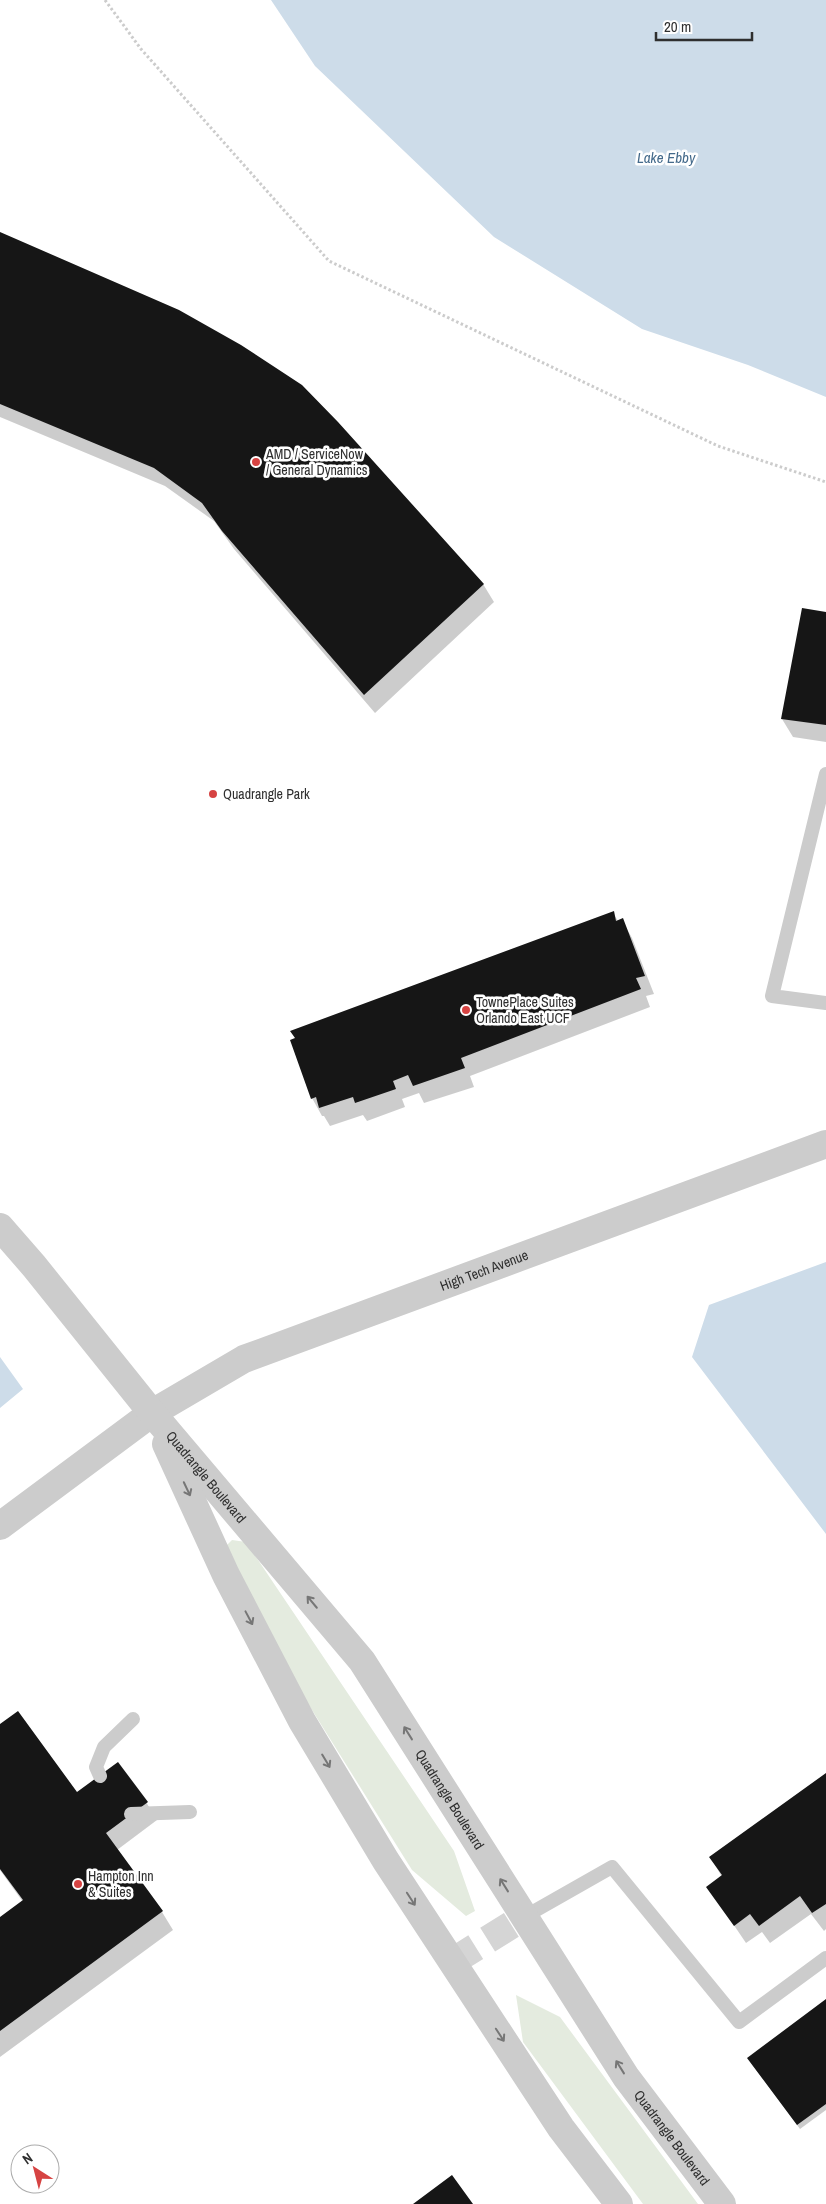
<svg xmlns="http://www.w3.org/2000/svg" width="826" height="2204" font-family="'Archivo Narrow',sans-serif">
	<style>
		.green { fill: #e4ebdf }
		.water { fill: #cddce9 }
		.shadow { fill: #0003 }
		.building { fill: #161616 }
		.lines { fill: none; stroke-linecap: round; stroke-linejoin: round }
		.tertiary-tunnel { stroke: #d5d5d5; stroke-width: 28; stroke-dasharray: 28 14; stroke-linecap: butt }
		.path { stroke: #ccc; stroke-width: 3; stroke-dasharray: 2.5 2.5; stroke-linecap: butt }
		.service { stroke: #ccc; stroke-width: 14 }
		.minor { stroke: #ccc; stroke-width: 28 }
		.tertiary { stroke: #ccc; stroke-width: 28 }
		.oneway { stroke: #767676 }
		.poi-dot { fill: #d64342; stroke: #fff; stroke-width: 2 }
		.labels { text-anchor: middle; stroke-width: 5; stroke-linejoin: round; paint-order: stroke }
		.poi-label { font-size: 14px; fill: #2f2f2f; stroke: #fff; text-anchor: start }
		.street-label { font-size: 14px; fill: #2f2f2f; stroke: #fff }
		.water-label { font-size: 15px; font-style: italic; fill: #446a8b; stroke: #fff }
	</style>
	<rect width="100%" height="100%" fill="#fff"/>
	<path class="green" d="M232 1540 246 1542 454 1851 475 1911 466 1916 412 1870 307 1702 224 1548Z
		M516 1995 560 2017 698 2204H643L523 2042Z"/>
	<path class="water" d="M271 0H826V397L748 365 642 329 494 237 315 66Z
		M826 1262V1534L692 1357 709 1305Z
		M0 1357 23 1389 0 1408Z"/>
	<path class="shadow" d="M0 233 483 584 494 602 375 713 234 549 214 521 165 486 0 417Z
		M826 613V742L793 737 782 719Z
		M613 913 618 921 622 920 632 938 654 994 646 996 650 1007 470 1076 474 1087 424 1103 419 1093 402 1099 405 1107 367 1121 363 1115 330 1126 324 1116H322L312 1098Z
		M0 1726 77 1794 146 1802 157 1820 117 1850 162 1912 173 1930 0 2057V1918L23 1902 0 1870Z
		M826 1775V1929L824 1931 811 1914 770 1943 762 1932 746 1943 708 1887 722 1877 711 1858Z
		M826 2001V2110L800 2129 751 2063Z"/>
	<path class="building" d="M0 232 179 310 241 345 302 385 338 422 484 584 364 695 222 531 202 503 154 468 0 404Z
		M802 608 826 612V725L781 719Z
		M614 911 616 921 623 918 645 976 636 978 641 989 461 1058 465 1068 413 1086 408 1075 393 1081 396 1089 355 1103 353 1097 319 1108 316 1097 311 1099 290 1040 295 1038 290 1031Z
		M18 1711 77 1792 118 1762 148 1802 106 1833 163 1911 0 2031V1917L23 1900 0 1869V1724Z
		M826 1773V1904L812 1913 800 1896 759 1926 750 1914 734 1926 706 1887 722 1875 709 1857Z
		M826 1999V2104L797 2125 747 2058Z
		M452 2175 473 2204H413Z"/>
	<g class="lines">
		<path class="tertiary-tunnel" d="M452 1962 524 1917"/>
		<path class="path" d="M105 0 141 49 329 261 718 446 826 482"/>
		<path class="service" d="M826 774 772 996 826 1003
			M100 1776 96 1767 104 1747 133 1719
			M131 1814 190 1812
			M524 1917 612 1867 739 2022 826 1958"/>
		<path class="minor" id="s1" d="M0 1526 152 1413 244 1359 826 1144"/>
		<g class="tertiary">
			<path id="s2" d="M0 1227 34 1266 152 1413 362 1661 626 2077 722 2204"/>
			<path d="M166 1444 226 1575 302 1721 386 1861 561 2128 619 2204"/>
		</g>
	</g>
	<defs><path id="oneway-shaft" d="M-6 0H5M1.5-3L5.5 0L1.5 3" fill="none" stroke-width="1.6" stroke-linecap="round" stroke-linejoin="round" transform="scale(1.25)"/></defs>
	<g class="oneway">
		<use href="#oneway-shaft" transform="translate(187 1489) rotate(65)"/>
		<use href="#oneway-shaft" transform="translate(312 1602) rotate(-130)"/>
		<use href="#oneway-shaft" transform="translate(249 1618) rotate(62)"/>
		<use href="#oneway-shaft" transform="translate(408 1733) rotate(-122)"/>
		<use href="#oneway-shaft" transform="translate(326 1761) rotate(59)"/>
		<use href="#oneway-shaft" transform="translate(504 1885) rotate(-122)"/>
		<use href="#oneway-shaft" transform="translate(411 1899) rotate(57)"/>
		<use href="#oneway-shaft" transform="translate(500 2035) rotate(57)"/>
		<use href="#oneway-shaft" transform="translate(620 2067) rotate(-122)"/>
	</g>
	<g class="poi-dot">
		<circle cx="256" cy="462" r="5"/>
		<circle cx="213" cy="794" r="5"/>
		<circle cx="466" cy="1010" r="5"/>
		<circle cx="78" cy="1884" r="5"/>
	</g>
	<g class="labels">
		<g class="poi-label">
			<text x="266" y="459">AMD / ServiceNow<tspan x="266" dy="16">/ General Dynamics</tspan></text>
			<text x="223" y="799">Quadrangle Park</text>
			<text x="476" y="1007">TownePlace Suites<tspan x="476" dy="16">Orlando East UCF</tspan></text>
			<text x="88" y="1881">Hampton Inn<tspan x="88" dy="16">&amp; Suites</tspan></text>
		</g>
		<g class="street-label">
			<text dy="5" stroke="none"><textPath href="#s1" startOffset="552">High Tech Avenue</textPath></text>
			<text dy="5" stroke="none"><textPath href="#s2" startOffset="324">Quadrangle Boulevard</textPath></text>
			<text dy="5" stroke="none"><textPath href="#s2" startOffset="729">Quadrangle Boulevard</textPath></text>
			<text dy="5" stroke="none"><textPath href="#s2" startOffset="1134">Quadrangle Boulevard</textPath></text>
		</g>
		<g class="water-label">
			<text x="666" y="163">Lake Ebby</text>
		</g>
	</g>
	<g transform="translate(35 2169) rotate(324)"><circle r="24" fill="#ffffff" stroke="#acacac"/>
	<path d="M0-4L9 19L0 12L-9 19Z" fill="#d64342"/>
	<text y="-8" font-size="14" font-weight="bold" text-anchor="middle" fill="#2f2f2f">N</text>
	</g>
	<path d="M656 32v8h96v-8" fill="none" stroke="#2f2f2f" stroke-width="2.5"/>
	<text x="664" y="32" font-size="15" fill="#2f2f2f" stroke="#ffffff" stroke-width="4" paint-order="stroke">20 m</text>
</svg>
